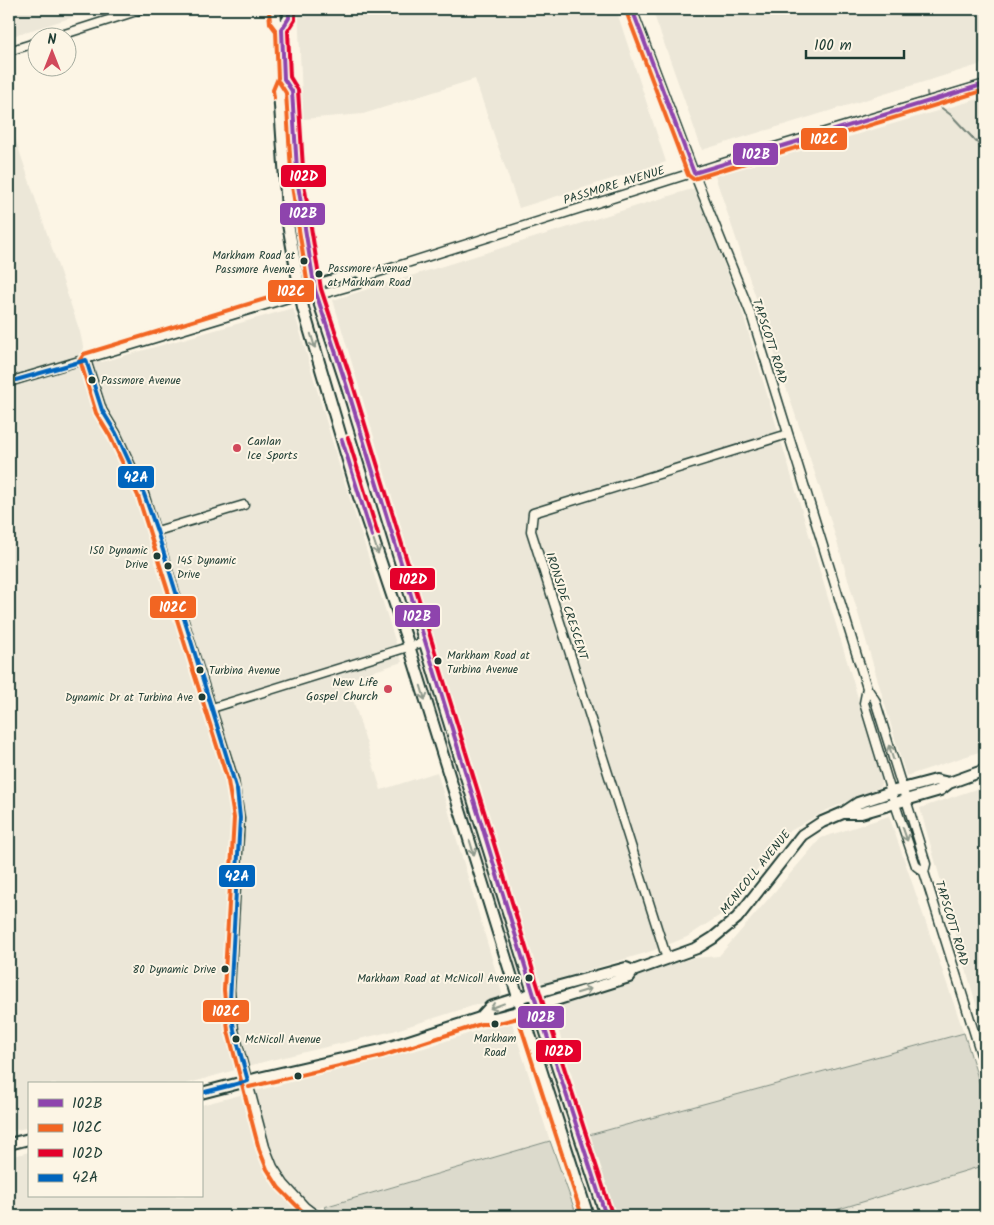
<svg xmlns="http://www.w3.org/2000/svg" width="994" height="1225" font-family="Kalam,sans-serif">
	<style>
		.built { fill: #ece7d8 }
		.green { fill: #dcdacc; stroke: #7e8c80 }
		.lines { fill: none; stroke-linecap: round; stroke-linejoin: round }
		.stream { stroke: #758479; stroke-width: 2 }
		.minor-casing { stroke: #1f3d34; stroke-width: 11 }
		.major-casing { stroke: #1f3d34; stroke-width: 14 }
		.minor { stroke: #fcf5e5; stroke-width: 8 }
		.major { stroke: #fcf5e5; stroke-width: 10 }
		.bus-1-casing { stroke: #fcf5e5; stroke-width: 8 }
		.bus-2-casing { stroke: #fcf5e5; stroke-width: 8 }
		.bus-3-casing { stroke: #fcf5e5; stroke-width: 8 }
		.bus-4-casing { stroke: #fcf5e5; stroke-width: 8 }
		.bus-1 { stroke: #8e44ad; stroke-width: 4 }
		.bus-2 { stroke: #f26522; stroke-width: 4 }
		.bus-3 { stroke: #e4002b; stroke-width: 4 }
		.bus-4 { stroke: #0065bd; stroke-width: 4 }
		.oneway { stroke: #8e998c }
		.bus-dot { fill: #1f3d34; stroke: #fcf5e5; stroke-width: 2 }
		.poi-dot { fill: #d1495b; stroke: #fcf5e5; stroke-width: 2 }
		.labels { text-anchor: middle; stroke-width: 4; stroke-linejoin: round; paint-order: stroke }
		.bus-label { font-size: 11px; fill: #1f3d34; stroke: #fcf5e5; text-anchor: start }
		.street-label { font-size: 12px; fill: #1f3d34; stroke: #fcf5e5 }
		.poi-label { font-size: 12px; fill: #1f3d34; stroke: #fcf5e5; text-anchor: start }
		.line-badge { stroke: #fcf5e5; stroke-width: 2 }
		.badge-label { font-size: 14px; text-anchor: middle; font-weight: bold; fill: #fff }
	</style>
	<rect width="100%" height="100%" fill="#fcf5e5"/>
	<filter id="ink" filterUnits="userSpaceOnUse"><feTurbulence type="fractalNoise" baseFrequency=".02" numOctaves="2"/><feDisplacementMap in="SourceGraphic" scale="10" xChannelSelector="R" yChannelSelector="G"/><feConvolveMatrix kernelMatrix="1 2 1 2 8 2 1 2 1" color-interpolation-filters="sRGB"/></filter>
	<g filter="url(#ink)">
		<path class="built" d="M9 9H99L9 37Z
			M298 9H616L666 162 519 208 475 79 363 114 303 119Z
			M652 9H985V63L702 150Z
			M985 97V750L906 776 829 515 715 176Z
			M9 120 80 332 84 351 102 362 293 308 340 468 402 662 347 680 381 790 437 772 502 993 501 997 393 1031 263 1062 186 1084H29V1127L9 1132Z
			M695 188 742 311 882 778 880 787 825 811 780 837 731 908 687 937 652 951 545 983 541 982 536 978 333 300Z
			M985 786V1024L982 1025 920 808Z
			M889 816 964 1033 589 1135 552 1008 554 1004 636 975 693 958 719 956 821 838Z
			M511 1020 550 1141 291 1216H9V1157L29 1152V1196H201V1105L424 1048Z
			M985 1165V1216H816Z"/>
		<path class="green" d="M964 1033 985 1101V1165L816 1216H615L589 1135Z
			M550 1141 577 1216H336L324 1207Z"/>
		<g class="lines">
			<path class="stream" d="M927 92 928 99
				M939 106 951 115 985 151"/>
			<g class="minor-casing">
				<path id="minor" d="M632 9 694 173 752 317 867 688 875 700 926 864 924 872 985 1067
					M52 38 143 9
					M9 51 38 42
					M315 290 326 293 358 284 366 276 758 152 985 84
					M86 360 102 410 116 433 144 494 234 780 240 818 230 990 234 1030 265 1147 273 1167 284 1184 305 1207 317 1216
					M9 382 315 290 323 282 357 272 366 276
					M157 531 244 505
					M867 688 864 703 891 792 916 866 924 872
					M212 708 424 642
					M667 959 531 531 533 513 788 434"/>
			</g>
			<g class="major-casing">
				<path id="major" d="M275 9 276 21 282 29 284 79 279 91 288 224 303 308 357 491 409 646 522 1010 588 1216
					M282 29 289 18V9
					M284 79 292 91 298 185 315 290 346 384 453 735 537 1005 606 1216
					M844 813H861L940 790 949 783 985 770
					M480 1018 490 1007 534 993 626 968 633 971
					M201 1093 259 1078 381 1050 480 1018H494L514 1013 629 977 633 971 697 948 713 938 737 918 802 835 822 822 843 813 858 803 891 792 936 780 949 783
					M9 1144 29 1139"/>
			</g>
			<use href="#minor" class="minor"/>
			<use href="#major" class="major"/>
			<g class="bus-1-casing">
				<path id="bus-1" d="M289 9V18L282 29 284 79 292 91 298 185 315 290 346 384 537 1005 606 1216
					M632 9 694 173 985 84
					M342 440 372 536"/>
			</g>
			<g class="bus-2-casing">
				<path id="bus-2" d="M269 10 270 23 276 31 278 78 273 90 274 98
					M626 11 688 175 693 179 985 90
					M279 82 286 93 292 186 308 286 84 354 80 360 96 413 110 436 138 496 228 781 234 818 224 990 228 1031 259 1149 267 1169 279 1188 307 1216
					M249 1087 382 1056 481 1024H495L518 1018 582 1216"/>
			</g>
			<g class="bus-3-casing">
				<path id="bus-3" d="M295 9V20L288 31 290 77 298 90 304 184 321 289 352 382 543 1003 612 1214
					M348 438 378 534"/>
			</g>
			<g class="bus-4-casing">
				<path id="bus-4" d="M9 382 86 360 102 410 116 433 144 494 157 531 237 790 240 818 230 1000 234 1030 248 1081
					M201 1093 248 1081"/>
			</g>
			<use href="#bus-1" class="bus-1"/>
			<use href="#bus-2" class="bus-2"/>
			<use href="#bus-3" class="bus-3"/>
			<use href="#bus-4" class="bus-4"/>
		</g>
		<defs><path id="oneway-shaft" d="M-6 0H5M1.5-3L5.5 0L1.5 3" fill="none" stroke-width="1.6" stroke-linecap="round" stroke-linejoin="round" transform="scale(1.25)"/></defs>
		<g class="oneway">
			<use href="#oneway-shaft" transform="translate(313 341) rotate(73)"/>
			<use href="#oneway-shaft" transform="translate(376 547) rotate(72)"/>
			<use href="#oneway-shaft" transform="translate(423 693) rotate(73)"/>
			<use href="#oneway-shaft" transform="translate(891 752) rotate(-107)"/>
			<use href="#oneway-shaft" transform="translate(905 834) rotate(71)"/>
			<use href="#oneway-shaft" transform="translate(472 848) rotate(73)"/>
			<use href="#oneway-shaft" transform="translate(584 991) rotate(-17)"/>
			<use href="#oneway-shaft" transform="translate(497 1006) rotate(160)"/>
		</g>
	</g>
	<g class="bus-dot">
		<circle cx="304" cy="261" r="4.5"/>
		<circle cx="319" cy="274" r="4.5"/>
		<circle cx="92" cy="380" r="4.5"/>
		<circle cx="157" cy="556" r="4.5"/>
		<circle cx="168" cy="566" r="4.5"/>
		<circle cx="438" cy="661" r="4.5"/>
		<circle cx="200" cy="670" r="4.5"/>
		<circle cx="202" cy="697" r="4.5"/>
		<circle cx="225" cy="969" r="4.5"/>
		<circle cx="529" cy="978" r="4.5"/>
		<circle cx="495" cy="1024" r="4.5"/>
		<circle cx="236" cy="1039" r="4.5"/>
		<circle cx="298" cy="1076" r="4.5"/>
	</g>
	<g class="poi-dot">
		<circle cx="237" cy="448" r="5"/>
		<circle cx="388" cy="689" r="5"/>
	</g>
	<g class="labels">
		<g class="bus-label">
			<text x="295" y="259" text-anchor="end">Markham Road at<tspan x="295" dy="14">Passmore Avenue</tspan></text>
			<text x="328" y="272">Passmore Avenue<tspan x="328" dy="14">at Markham Road</tspan></text>
			<text x="101" y="384">Passmore Avenue</text>
			<text x="148" y="554" text-anchor="end">150 Dynamic<tspan x="148" dy="14">Drive</tspan></text>
			<text x="177" y="564">145 Dynamic<tspan x="177" dy="14">Drive</tspan></text>
			<text x="447" y="659">Markham Road at<tspan x="447" dy="14">Turbina Avenue</tspan></text>
			<text x="209" y="674">Turbina Avenue</text>
			<text x="193" y="701" text-anchor="end">Dynamic Dr at Turbina Ave</text>
			<text x="216" y="973" text-anchor="end">80 Dynamic Drive</text>
			<text x="520" y="982" text-anchor="end">Markham Road at McNicoll Avenue</text>
			<text x="495" y="1042" text-anchor="middle">Markham<tspan x="495" dy="14">Road</tspan></text>
			<text x="245" y="1043">McNicoll Avenue</text>
		</g>
		<g class="street-label">
			<text transform="translate(614 185) rotate(-17)" y="4">PASSMORE AVENUE</text>
			<text transform="translate(770 341) rotate(72)" y="4">TAPSCOTT ROAD</text>
			<text transform="translate(567 606) rotate(72)" y="4">IRONSIDE CRESCENT</text>
			<text transform="translate(755 872) rotate(-51)" y="4">MCNICOLL AVENUE</text>
			<text transform="translate(952 923) rotate(73)" y="4">TAPSCOTT ROAD</text>
		</g>
		<g class="poi-label">
			<text x="247" y="445">Canlan<tspan x="247" dy="14">Ice Sports</tspan></text>
			<text x="378" y="686" text-anchor="end">New Life<tspan x="378" dy="14">Gospel Church</tspan></text>
		</g>
	</g>
	<g class="line-badge">
		<rect x="800" y="127" width="48" height="24" rx="5" fill="#f26522"/>
		<rect x="732" y="142" width="47" height="24" rx="5" fill="#8e44ad"/>
		<rect x="280" y="164" width="47" height="24" rx="5" fill="#e4002b"/>
		<rect x="279" y="202" width="47" height="24" rx="5" fill="#8e44ad"/>
		<rect x="267" y="279" width="48" height="24" rx="5" fill="#f26522"/>
		<rect x="117" y="465" width="38" height="24" rx="5" fill="#0065bd"/>
		<rect x="389" y="567" width="47" height="24" rx="5" fill="#e4002b"/>
		<rect x="149" y="595" width="48" height="24" rx="5" fill="#f26522"/>
		<rect x="394" y="604" width="47" height="24" rx="5" fill="#8e44ad"/>
		<rect x="218" y="864" width="38" height="24" rx="5" fill="#0065bd"/>
		<rect x="202" y="999" width="48" height="24" rx="5" fill="#f26522"/>
		<rect x="517" y="1005" width="48" height="24" rx="5" fill="#8e44ad"/>
		<rect x="535" y="1039" width="47" height="24" rx="5" fill="#e4002b"/>
	</g>
	<g class="badge-label">
		<text x="824" y="144">102C</text>
		<text x="756" y="159">102B</text>
		<text x="304" y="181">102D</text>
		<text x="303" y="218">102B</text>
		<text x="291" y="296">102C</text>
		<text x="136" y="482">42A</text>
		<text x="413" y="584">102D</text>
		<text x="173" y="612">102C</text>
		<text x="417" y="621">102B</text>
		<text x="237" y="881">42A</text>
		<text x="226" y="1016">102C</text>
		<text x="541" y="1022">102B</text>
		<text x="559" y="1056">102D</text>
	</g>
	<rect width="994" height="1225" fill="none" stroke="#fcf5e5" stroke-width="30"/>
	<rect x="15" y="15" width="964" height="1195" fill="none" stroke="#1f3d34" stroke-width="2" filter="url(#ink)"/>
	<rect x="28" y="1082" width="175" height="115" fill="#fcf5e5" stroke="#a4ab9e"/>
	<rect x="38" y="1099" width="25" height="8" fill="#8e44ad" stroke="#a4ab9e"/>
	<text x="72" y="1108" font-size="15" fill="#1f3d34">102B</text>
	<rect x="38" y="1124" width="25" height="8" fill="#f26522" stroke="#a4ab9e"/>
	<text x="72" y="1132" font-size="15" fill="#1f3d34">102C</text>
	<rect x="38" y="1149" width="25" height="8" fill="#e4002b" stroke="#a4ab9e"/>
	<text x="72" y="1158" font-size="15" fill="#1f3d34">102D</text>
	<rect x="38" y="1174" width="25" height="8" fill="#0065bd" stroke="#a4ab9e"/>
	<text x="72" y="1182" font-size="15" fill="#1f3d34">42A</text>
	<g transform="translate(52 52)"><circle r="24" fill="#fcf5e5" stroke="#a4ab9e"/>
	<path d="M0-4L9 19L0 12L-9 19Z" fill="#d1495b"/>
	<text y="-8" font-size="14" font-weight="bold" text-anchor="middle" fill="#1f3d34">N</text>
	</g>
	<path d="M806 50v8h98v-8" fill="none" stroke="#1f3d34" stroke-width="2.5"/>
	<text x="814" y="50" font-size="15" fill="#1f3d34" stroke="#fcf5e5" stroke-width="4" paint-order="stroke">100 m</text>
</svg>
